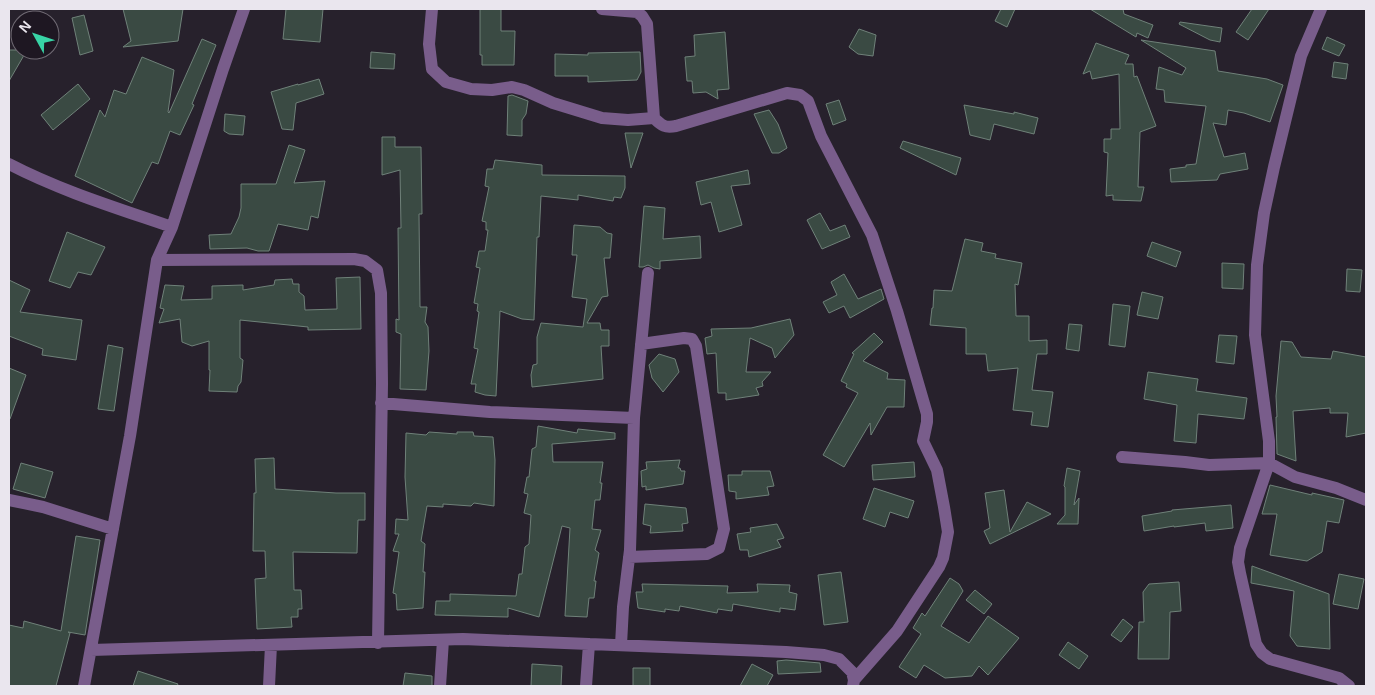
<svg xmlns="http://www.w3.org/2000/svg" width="1375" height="695" font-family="Helvetica,sans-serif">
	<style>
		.building { fill: #3a4a43; stroke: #6f8179 }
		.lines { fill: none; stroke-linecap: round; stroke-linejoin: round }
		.minor { stroke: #795d8b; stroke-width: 12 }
	</style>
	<rect width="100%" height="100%" fill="#27212c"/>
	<path class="building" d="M123 9H183L178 41 123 47 131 41Z
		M286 9H323L320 42 283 39Z
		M480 9H501V31H515L514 65H482V55H480Z
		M1001 9H1015L1007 27 995 21Z
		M1090 9H1123L1124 14 1153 25 1148 38 1137 33 1136 37Z
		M1252 9H1269L1248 40 1236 32Z
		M84 15 93 51 80 55 72 18Z
		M1180 22 1222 28 1220 42 1210 40 1179 24Z
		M859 29 876 35 873 56 858 54 849 47Z
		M725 32 729 89 717 90 718 99 706 92 693 93 692 81H687L685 57 695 56 694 35Z
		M1327 37 1345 45 1339 56 1322 49Z
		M202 39 216 45 192 104 194 105 180 135 170 131 158 164 152 162 132 203 75 176 100 110 105 117 114 90 126 94 142 57 174 70 168 112 169 113Z
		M1141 40 1215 51 1218 71 1267 79 1283 85 1270 122 1244 113 1228 110 1226 125 1213 123 1224 157 1245 153 1248 169 1220 174 1217 180 1171 182 1170 169 1186 167V165L1196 164 1206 106 1165 102 1164 90 1156 89 1159 67 1182 75 1186 68Z
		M1096 43 1129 55 1125 64H1133L1134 77 1137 76 1156 126 1140 132 1138 187H1144L1141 201 1113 200V195L1106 196 1108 153 1104 152V139H1111V129H1120L1119 74 1092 79 1090 71 1083 74Z
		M9 50H27L9 81Z
		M371 52 395 54 394 69 370 68Z
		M640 52 641 72 637 80 588 82V76H555V54L588 55V53Z
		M1334 62 1348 64 1346 79 1332 77Z
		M319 79 324 94 296 103 293 130 282 129 271 92 298 84V85Z
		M78 84 90 99 53 130 41 115Z
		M512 95 528 101 526 114 522 120V136L507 135 508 96Z
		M839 100 846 120 833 125 826 104Z
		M964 105 1014 114V112L1038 118 1034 134 994 124 990 140 970 135Z
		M769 110 778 124 787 148 779 153H772L754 114Z
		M225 114 245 116 243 135 229 134 224 131Z
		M625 133H643L631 168Z
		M382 137H395V147H421L422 214H419L420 307H427L425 322 428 327 429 351 426 390 400 389 401 334 396 332V319L399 320 398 228H401L400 170 382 175Z
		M903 141 961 158 956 175 900 148Z
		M289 145 305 150 294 183 325 181 318 218 311 216 308 230 278 224 269 251H258L247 248 210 249 209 235 231 234 239 217 241 208V184H276Z
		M495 160 542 165V175L625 176V188L621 198 614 197 613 201 578 195V200L541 196 539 237H537L534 320 522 319 500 311 496 396 485 395 475 392 476 384H471L478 349 474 348 479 312 477 311 478 304 474 303 480 268 476 267 479 251H485L488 230H486V222L482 221 489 187 485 186 487 169H493Z
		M748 170 750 184 731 186 742 225 719 232 711 202 701 205 696 182Z
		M644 206 665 208 663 239 700 236 701 258 660 261V269L654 268 648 265 643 267H639Z
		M820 213 830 231 845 225 850 237 822 249 807 220Z
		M574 225 600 227 607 233 612 234 610 258H604L608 296 602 297 587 323H600L601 330H609V346H601L603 379 532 387 531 375 533 365 537 364V337L541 323 583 327 587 299 572 297 577 255H572Z
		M67 232 105 247 91 275 78 272 70 288 49 281Z
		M965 239 983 243 981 251 996 254 995 258 1022 263 1018 285 1015 284 1016 316H1029V341L1047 340V354H1037L1032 390 1053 392 1048 427 1031 425 1033 412 1013 410 1018 368 988 371 986 354H966V328L930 325 932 308H933L934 290 952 291Z
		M1152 242 1181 252 1176 267 1147 256Z
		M1222 263 1244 264 1243 289 1222 288Z
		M1347 269 1362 270 1360 292 1346 291Z
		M844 274 858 299 881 289 884 299 850 318 844 306 829 313 823 302 837 295 831 282Z
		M360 277 361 329 308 330V327L240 320V358L243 360 241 382 238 386 237 392 209 391 210 370H209V341L192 346 182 342 180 319 159 323 164 309 160 308 165 285 184 286 181 300 212 299V286L243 285V290L274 285 275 280 292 279 293 284H299V292L304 296 305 310 337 309 336 278Z
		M9 280 30 290 20 312 82 320 76 360 42 355 43 349 9 336Z
		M1142 292 1163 297 1158 319 1137 315Z
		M1113 304 1130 306 1125 347 1109 345Z
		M790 319 794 335 775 358 772 348 750 338 746 372H771L762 382 763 386 756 388 759 395 726 400V393H718L716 353 707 354 705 338 712 336 711 329 751 328Z
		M1069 324 1082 325 1079 351 1066 349Z
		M874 333 883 342 863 361 888 373 887 379 905 380 904 407H887L871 435 870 423 844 467 823 455 858 393 846 387 847 384 841 381 854 354 852 353Z
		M1219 335 1237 336 1234 364 1216 362Z
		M1281 341 1292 342 1301 357 1331 359 1333 351 1366 357V433L1346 437 1348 413H1330V408L1293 411 1296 461 1277 454 1276 417H1277L1276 396Z
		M108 345 123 348 114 411 98 409Z
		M659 354 675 359 679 372 663 392 652 378 649 365Z
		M9 368 26 375 10 419H9Z
		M1148 372 1198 379 1196 391 1247 398 1244 419 1198 414 1196 443 1174 441 1177 405 1144 399Z
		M538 426 577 433 578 429 615 433V439L552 444 553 462H603L600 483H602L600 500H595L592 529 601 530 595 550 599 553 594 581H596L594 598H589L587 617 565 616 570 528 562 526 539 617 508 608V617L435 615 436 601H450V594L516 596 519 574H522L525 547 529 544 531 515 524 513 528 494 524 493 527 477H529L532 449 536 447Z
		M429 432 457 434V432H473L474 436 493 437 495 460 494 506 474 503 471 506 443 504V507L427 506 421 541 425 544 423 572H425L423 608 397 610 396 594 393 593 399 552 393 551 399 534H395L396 519 408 520 405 477 406 433 426 435Z
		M274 458 275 489 336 493H365V520H358L357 553 293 552 294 590H301L302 609H298V617H291L292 627 257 629 255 579 266 578 265 551H253L254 493H256L255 459Z
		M680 460 678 468H680L681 471H685L683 484 646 490V486L642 487 641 471 647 469 646 462Z
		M914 462 915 477 873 480 872 465Z
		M21 463 53 472 45 498 13 489Z
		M1067 468 1080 471 1074 505 1079 498 1078 524H1057L1065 515V487L1064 486Z
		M742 471H770L774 486 767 487 769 495 736 499V492L729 491 728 475H742Z
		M1270 485 1312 495V493L1344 500 1339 523 1327 521 1322 552 1307 561 1270 555 1277 514H1262Z
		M874 488 914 501 908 518 890 512 885 527 863 519Z
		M1004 490 1010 532 1027 502 1051 514 990 544 984 531 990 528 985 493Z
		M645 504 686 508 688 523 682 524 683 531 650 533 651 526 643 524Z
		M1231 505 1233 528 1206 531 1205 523 1174 527V526L1144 531 1142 516 1172 511V510Z
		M777 524 784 538 777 540 781 547 749 557 748 550H740L737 534 751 532 750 528Z
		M76 536 100 540 85 635 68 632 70 633 56 686H9V625L23 628 24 621 61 631Z
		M1252 566 1329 594 1330 649 1297 646 1290 636 1294 591 1251 583Z
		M841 572 848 622 824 625 818 575Z
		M1339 574 1364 579 1358 609 1333 604Z
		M950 578 959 584 963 591 941 626 969 643 988 616 1019 638 988 675 979 666 972 676 945 678 924 665 916 678 899 667 921 634 913 628 922 613 925 616Z
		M1179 582 1181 611 1170 612 1169 659H1138L1139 622H1144L1143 592 1149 584Z
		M642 584 728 586 727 593 758 592 757 584 790 585 789 592 797 594 795 610 780 608V612L733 604 732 611 718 609 717 613 680 606 679 611 665 609V612L638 608 636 592H643Z
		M975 590 992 604 984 614 966 600Z
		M1123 619 1133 627 1121 642 1111 635Z
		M1068 642 1088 656 1079 669 1059 655Z
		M786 660 820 663 821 672 778 674 777 661Z
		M532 664 562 666 561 686H531Z
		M752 664 773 675 767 686H740Z
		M633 668H650V686H633Z
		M138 671 178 684 177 686H133Z
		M405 673 432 676V686H403Z"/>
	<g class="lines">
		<path class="minor" d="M432 9 429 44 432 69 446 82 471 89 492 90 512 87 524 90 553 103 602 118 628 120 654 118
			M602 9 637 12 642 16 647 24 654 118C662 126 665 128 676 126L787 93 800 95 808 101 821 136 872 235 897 311 927 414V422L923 441 937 470 944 507 948 532 943 558 939 567 897 631 854 680
			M1321 9 1301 56 1274 167 1264 213 1257 265 1255 335 1269 441V463L1295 477 1336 488 1366 500
			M9 164C61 191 117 208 172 227
			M157 260 354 259 365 261 377 270 381 293 382 384 378 643
			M381 403 490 412 634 418
			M1122 457 1185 462 1209 465 1269 463 1240 548 1238 562 1240 573 1256 644 1262 653 1270 659 1339 678 1349 686
			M9 500 43 507 113 529
			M629 557 707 554 719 548 724 529 696 346 692 339 684 338 641 344
			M621 645 623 607 630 550 634 418 648 273
			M91 650 463 639 786 652 824 655 839 659 852 672 854 680 853 686
			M84 686 130 436 157 260 172 227 223 69 244 9
			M269 686 271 645
			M440 686 443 640
			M586 686 589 644"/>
	</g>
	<rect width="1375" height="695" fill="none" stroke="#eae6ee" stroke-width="20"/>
	<g transform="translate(35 35) rotate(310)"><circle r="24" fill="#1e1722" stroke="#706a74"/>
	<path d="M0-4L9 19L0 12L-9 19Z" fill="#38d4a6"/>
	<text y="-8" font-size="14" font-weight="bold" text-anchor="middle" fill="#eae6ee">N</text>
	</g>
</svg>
